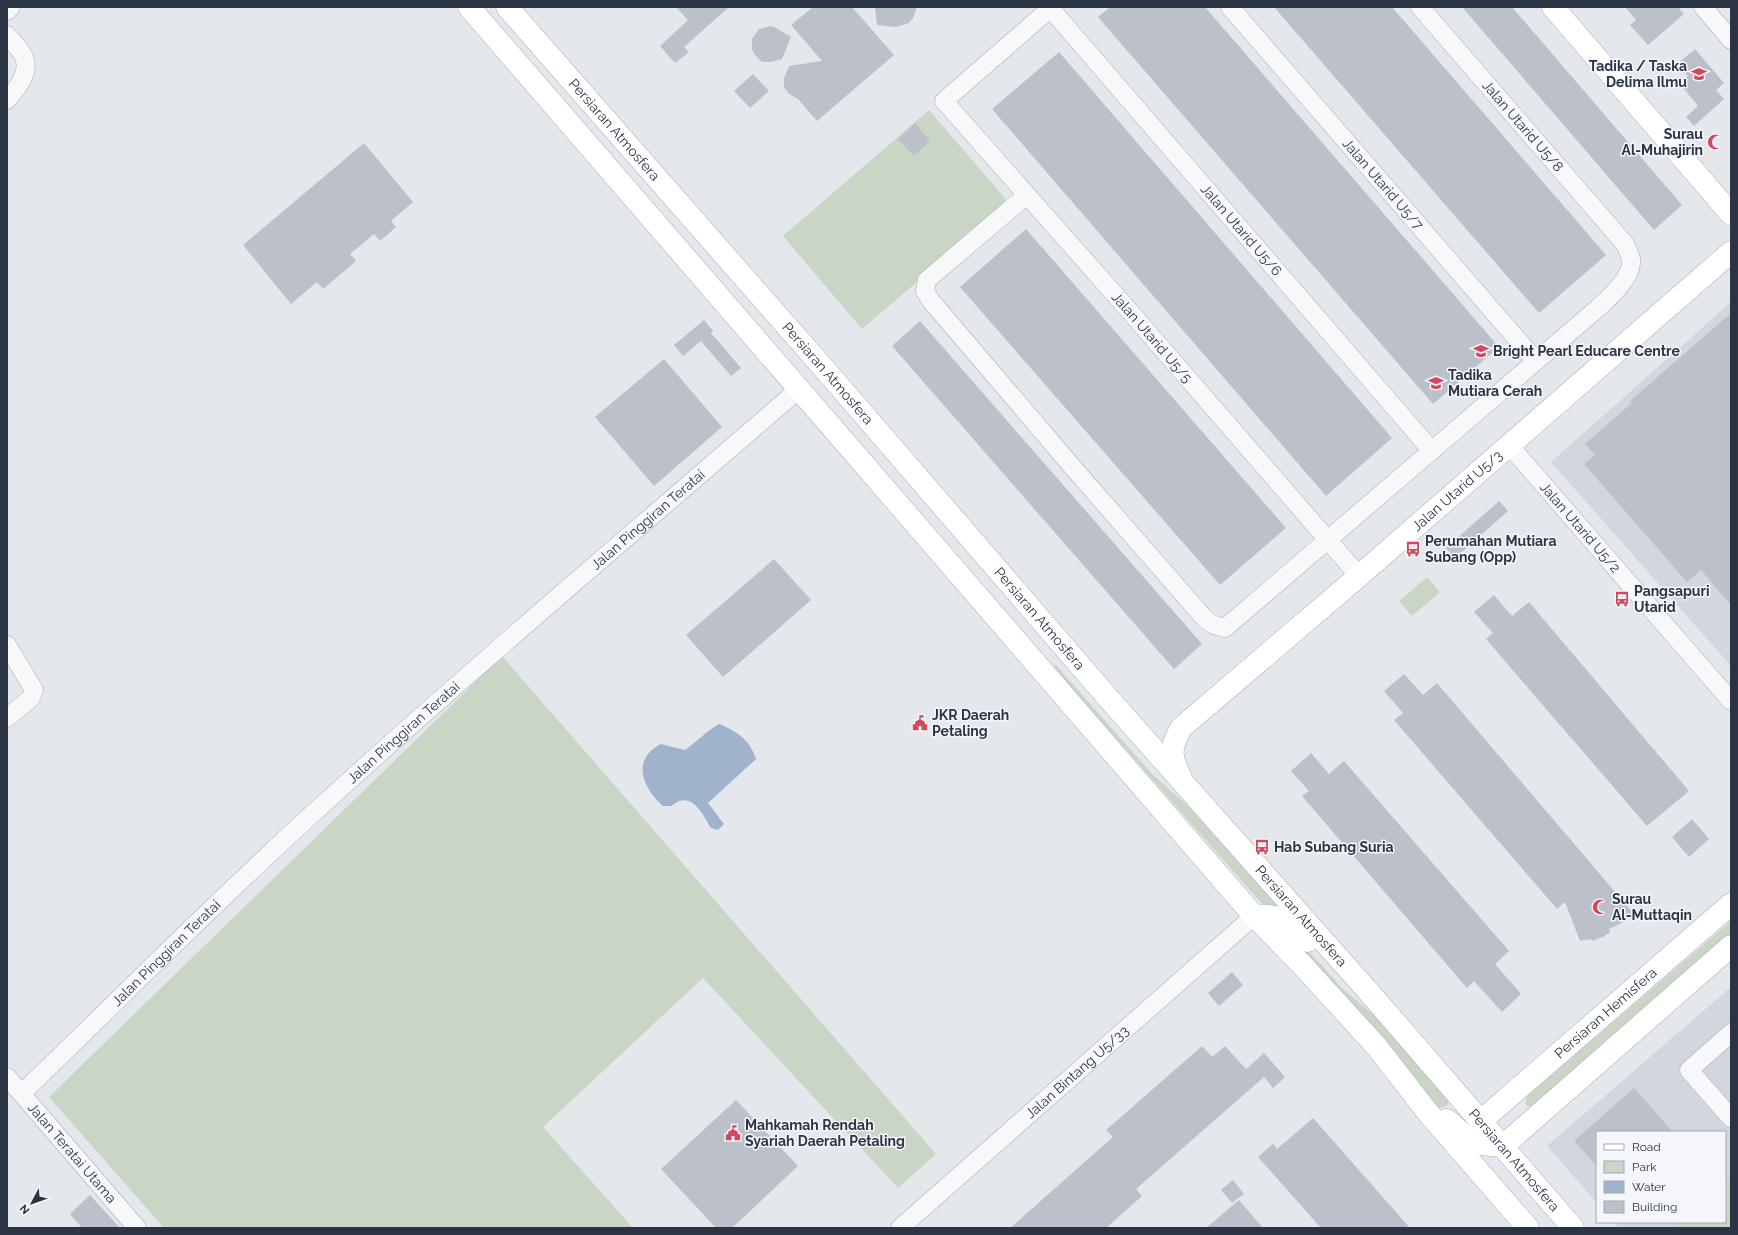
<svg xmlns="http://www.w3.org/2000/svg" width="1738" height="1235" font-family="Raleway,sans-serif">
	<style>
		.built { fill: #d2d6de }
		.green { fill: #c9d6c5 }
		.water { fill: #9fb4cc }
		.building { fill: #bbc0ca }
		.lines { fill: none; stroke-linecap: round; stroke-linejoin: round }
		.street-casing { stroke: #a9aeb7; stroke-width: 19 }
		.secondary-casing { stroke: #a9aeb7; stroke-width: 23 }
		.street { stroke: #f7f8fa; stroke-width: 18 }
		.secondary { stroke: #fff; stroke-width: 22 }
		.labels { text-anchor: middle; stroke-width: 3; stroke-linejoin: round; paint-order: stroke }
		.poi-label { font-size: 14px; font-weight: bold; fill: #2b3445; stroke: #f4f6f9; text-anchor: start }
		.street-label { font-size: 14px; fill: #2b3445; stroke: #f4f6f9 }
	</style>
	<rect width="100%" height="100%" fill="#e4e7ec"/>
	<path class="built" d="M1731 302V666L1551 462Z
		M1731 987V1228H1619L1613 1222H1725V1132H1597V1203L1547 1146Z"/>
	<path class="green" d="M929 110 1009 203 862 329 783 236Z
		M1427 577 1440 592 1412 616 1399 601Z
		M502 656 936 1154 898 1188 703 978 543 1127 633 1228H164L49 1097Z
		M1056 665 1152 774 1189 807 1285 914H1271L1053 667Z
		M1731 921V936L1533 1107 1526 1105V1097Z
		M1281 930 1292 932 1341 987 1382 1022 1450 1099 1447 1106 1439 1108Z
		M1731 1177V1228H1673L1680 1222H1725V1183Z"/>
	<path class="water" d="M719 724C737 731 750 740 756 759L708 803 724 824 718 830 711 828C702 813 691 789 671 806H663C642 787 631 759 661 744L685 750C697 742 706 731 719 724Z"/>
	<path class="building" d="M676 7H729L684 47 689 52 675 63 660 46 688 20Z
		M813 7H852L894 55 817 121 798 99 789 94 784 87V78L789 66 822 61 791 25Z
		M875 7H917L913 18 909 23 896 27 877 25Z
		M1110 7H1205L1499 347 1433 404 1098 17Z
		M1274 7H1392L1606 255 1539 313Z
		M1462 7H1512L1682 205 1654 230Z
		M1625 7H1678L1684 14 1648 45 1630 25 1636 20Z
		M771 26 776 28 791 37 782 59 771 62H762L755 55 752 50V39L759 29Z
		M1695 49 1724 83 1716 90 1724 99 1694 126 1686 117 1698 106 1680 84 1688 76 1677 64Z
		M1059 52 1392 438 1326 496 992 109Z
		M753 74 769 91 750 108 734 91Z
		M915 123 930 141 914 156 898 139Z
		M364 143 413 202 391 221 396 227 380 241 374 234 350 254 356 261 323 289 317 282 291 304 243 245Z
		M1026 229 1286 528 1220 585 960 287Z
		M1731 313V605L1701 570 1687 582 1584 464 1595 455 1585 444 1632 403 1630 401Z
		M704 320 713 331 711 333 741 368 731 376 701 341 683 356 674 345Z
		M920 321 1202 644 1174 669 892 346Z
		M664 359 722 427 654 486 595 417Z
		M1499 501 1508 511 1455 558 1446 548Z
		M774 559 811 600 723 677 686 635Z
		M1494 595 1512 616 1529 602 1689 791 1647 826 1486 639 1493 633 1474 612Z
		M1404 674 1423 695 1437 683 1633 913 1620 924 1609 929 1610 933 1605 935V936L1592 941 1591 939 1580 941 1565 902 1557 909 1394 720 1403 713 1384 691Z
		M1311 753 1329 774 1344 761 1509 951 1495 964 1521 994 1502 1012 1474 981 1467 988 1302 796 1309 791 1291 771Z
		M1692 819 1709 839 1689 857 1672 837Z
		M1232 972 1243 985 1219 1006 1208 993Z
		M1202 1046 1212 1057 1225 1046 1246 1069 1264 1053 1285 1077 1273 1088 1264 1077 1136 1189 1142 1196 1106 1228H1010L1113 1137 1106 1130Z
		M1634 1088 1673 1132H1597V1166L1574 1141Z
		M736 1100 798 1166 732 1228H716L661 1169Z
		M1313 1118 1410 1228H1321L1258 1157 1273 1144 1277 1149Z
		M1233 1180 1244 1194 1232 1203 1221 1190Z
		M90 1195 120 1228H82L70 1214Z
		M1239 1200 1263 1228H1206Z"/>
	<g class="lines">
		<g class="street-casing">
			<g id="street">
				<path id="s1" d="M1052 7 944 101 1132 314 1359 576"/>
				<path id="s2" d="M1230 7 1536 361"/>
				<path d="M1703 7 1731 40"/>
				<path id="s3" d="M1050 8 1432 451"/>
				<path d="M7 11 11 7"/>
				<path d="M7 35C12 41 19 48 23 55 32 71 17 89 7 100"/>
				<path d="M1027 195 927 280 925 291 931 301 1076 471 1206 620 1214 625 1225 628 1598 308C1609 298 1634 276 1631 259 1630 254 1627 249 1625 244L1420 7"/>
				<path id="s4" d="M1509 445 1731 701"/>
				<path d="M7 645 34 690 31 698 7 718"/>
				<path d="M1731 1033 1689 1070 1731 1118"/>
				<path id="s5" d="M7 1077 137 1228"/>
				<path id="s6" d="M22 1093C121 998 217 900 319 808 476 665 639 528 799 389"/>
				<path id="s7" d="M900 1228 1254 916"/>
			</g>
		</g>
		<g class="secondary-casing">
			<g id="secondary">
				<path d="M469 7 1254 916 1304 967 1377 1047 1429 1114 1528 1228"/>
				<path id="s8" d="M507 7 834 380 1109 699 1375 999 1573 1228"/>
				<path d="M1553 7 1731 214"/>
				<path id="s9" d="M1180 776C1170 755 1170 748 1181 728L1359 576 1731 252"/>
				<path d="M1254 916C1280 913 1292 924 1308 941"/>
				<path d="M1447 1120 1463 1134 1480 1144 1503 1146 1731 946"/>
				<path id="s10" d="M1481 1121 1731 904"/>
			</g>
		</g>
		<use href="#street" class="street"/>
		<use href="#secondary" class="secondary"/>
	</g>
	<defs>
		<g id="school-bare" transform="scale(1.2)"><path d="M0-5L7-2L0 1L-7-2ZM-4 1L0 2.5L4 1V4Q0 6-4 4Z" fill="#d1495b" stroke="#f4f6f9" stroke-width="2.5" paint-order="stroke"/></g>
		<g id="mosque-bare" transform="scale(1.2)"><path d="M3.5-4.9A6 6 0 1 0 3.5 4.9A5 5 0 1 1 3.5-4.9Z" fill="#d1495b" stroke="#f4f6f9" stroke-width="2.5" paint-order="stroke"/></g>
		<g id="bus-bare" transform="scale(1.2)"><path d="M-5-6H5V4H4V6H2V4H-2V6H-4V4H-5ZM-3.5-4V0h7V-4ZM-3.5 1.2v1.5H-2V1.2ZM2 1.2v1.5H3.5V1.2Z" fill="#d1495b" stroke="#f4f6f9" stroke-width="2.5" paint-order="stroke"/></g>
		<g id="civic-bare" transform="scale(1.2)"><path d="M-.6-6.5H3V-4.5H.6V-3L4-1V1h2V6H-6V1h2V-1L-.6-3ZM-1.2 2.5V6h2.4V2.5Z" fill="#d1495b" stroke="#f4f6f9" stroke-width="2.5" paint-order="stroke"/></g>
	</defs>
	<g fill-rule="evenodd">
		<use href="#school-bare" x="1699" y="74"/>
		<use href="#mosque-bare" x="1715" y="142"/>
		<use href="#school-bare" x="1481" y="351"/>
		<use href="#school-bare" x="1436" y="383"/>
		<use href="#bus-bare" x="1413" y="549"/>
		<use href="#bus-bare" x="1622" y="599"/>
		<use href="#civic-bare" x="920" y="723"/>
		<use href="#bus-bare" x="1262" y="847"/>
		<use href="#mosque-bare" x="1600" y="907"/>
		<use href="#civic-bare" x="733" y="1133"/>
	</g>
	<g class="labels">
		<g class="poi-label">
			<text x="1687" y="71" text-anchor="end">Tadika / Taska<tspan x="1687" dy="16">Delima Ilmu</tspan></text>
			<text x="1703" y="139" text-anchor="end">Surau<tspan x="1703" dy="16">Al-Muhajirin</tspan></text>
			<text x="1493" y="356">Bright Pearl Educare Centre</text>
			<text x="1448" y="380">Tadika<tspan x="1448" dy="16">Mutiara Cerah</tspan></text>
			<text x="1425" y="546">Perumahan Mutiara<tspan x="1425" dy="16">Subang (Opp)</tspan></text>
			<text x="1634" y="596">Pangsapuri<tspan x="1634" dy="16">Utarid</tspan></text>
			<text x="932" y="720">JKR Daerah<tspan x="932" dy="16">Petaling</tspan></text>
			<text x="1274" y="852">Hab Subang Suria</text>
			<text x="1612" y="904">Surau<tspan x="1612" dy="16">Al-Muttaqin</tspan></text>
			<text x="745" y="1130">Mahkamah Rendah<tspan x="745" dy="16">Syariah Daerah Petaling</tspan></text>
		</g>
		<g class="street-label">
			<text transform="translate(1523 126) rotate(49)" y="5">Jalan Utarid U5/8</text>
			<text dy="5" stroke="none"><textPath href="#s8" startOffset="163">Persiaran Atmosfera</textPath></text>
			<text dy="5" stroke="none"><textPath href="#s2" startOffset="234">Jalan Utarid U5/7</textPath></text>
			<text dy="5" stroke="none"><textPath href="#s3" startOffset="293">Jalan Utarid U5/6</textPath></text>
			<text dy="5" stroke="none"><textPath href="#s1" startOffset="458">Jalan Utarid U5/5</textPath></text>
			<text dy="5" stroke="none"><textPath href="#s8" startOffset="487">Persiaran Atmosfera</textPath></text>
			<text dy="5" stroke="none"><textPath href="#s9" startOffset="415">Jalan Utarid U5/3</textPath></text>
			<text dy="5" stroke="none"><textPath href="#s6" startOffset="849">Jalan Pinggiran Teratai</textPath></text>
			<text dy="5" stroke="none"><textPath href="#s4" startOffset="109">Jalan Utarid U5/2</textPath></text>
			<text dy="5" stroke="none"><textPath href="#s8" startOffset="811">Persiaran Atmosfera</textPath></text>
			<text dy="5" stroke="none"><textPath href="#s6" startOffset="525">Jalan Pinggiran Teratai</textPath></text>
			<text dy="5" stroke="none"><textPath href="#s8" startOffset="1207">Persiaran Atmosfera</textPath></text>
			<text dy="5" stroke="none"><textPath href="#s6" startOffset="201">Jalan Pinggiran Teratai</textPath></text>
			<text dy="5" stroke="none"><textPath href="#s10" startOffset="165">Persiaran Hemisfera</textPath></text>
			<text dy="5" stroke="none"><textPath href="#s7" startOffset="236">Jalan Bintang U5/33</textPath></text>
			<text dy="5" stroke="none"><textPath href="#s5" startOffset="100">Jalan Teratai Utama</textPath></text>
			<text dy="5" stroke="none"><textPath href="#s8" startOffset="1531">Persiaran Atmosfera</textPath></text>
		</g>
	</g>
	<rect width="1738" height="1235" fill="none" stroke="#2b3445" stroke-width="16"/>
	<rect x="1596" y="1131" width="130" height="92" fill="#f4f6f9" stroke="#a4a8b1"/>
	<rect x="1604" y="1144" width="20" height="6" fill="#ffffff" stroke="#a4a8b1"/>
	<text x="1632" y="1151" font-size="12" fill="#2b3445">Road</text>
	<rect x="1604" y="1161" width="20" height="12" fill="#c9d6c5" stroke="#a4a8b1"/>
	<text x="1632" y="1171" font-size="12" fill="#2b3445">Park</text>
	<rect x="1604" y="1181" width="20" height="12" fill="#9fb4cc" stroke="#a4a8b1"/>
	<text x="1632" y="1191" font-size="12" fill="#2b3445">Water</text>
	<rect x="1604" y="1201" width="20" height="12" fill="#bbc0ca" stroke="#a4a8b1"/>
	<text x="1632" y="1211" font-size="12" fill="#2b3445">Building</text>
	<g transform="translate(32 1203) rotate(229)" stroke="#f4f6f9" stroke-width="3" paint-order="stroke">
	<path d="M0-3L7 15L0 10L-7 15Z" fill="#2b3445"/>
	<text y="-6" font-size="11" font-weight="bold" text-anchor="middle" fill="#2b3445">N</text>
	</g>
</svg>
